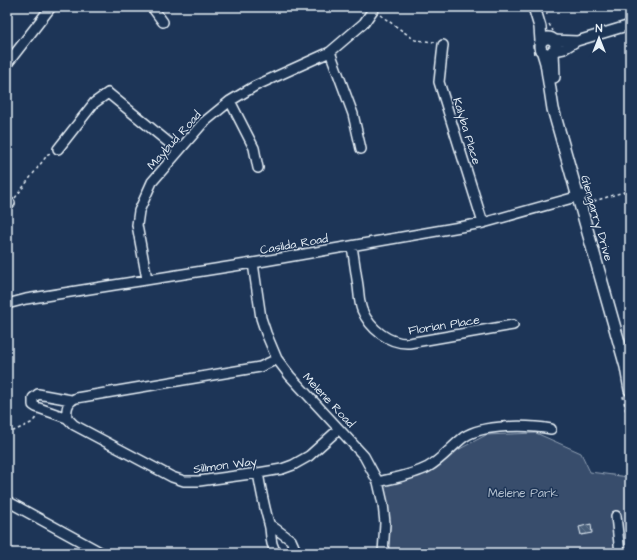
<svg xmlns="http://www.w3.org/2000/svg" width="637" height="560" font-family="'Architects Daughter',sans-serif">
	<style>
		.park { fill: #374d6c; stroke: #909fb2 }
		.building { fill: url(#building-back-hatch); stroke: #e8f1f8 }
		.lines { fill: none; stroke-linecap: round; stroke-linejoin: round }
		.minor-casing { stroke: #e8f1f8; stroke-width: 12 }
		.major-casing { stroke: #e8f1f8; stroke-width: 14 }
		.path { stroke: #e8f1f8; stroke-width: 1.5; stroke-dasharray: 3 3; stroke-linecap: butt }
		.minor { stroke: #1d3557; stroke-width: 9 }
		.major { stroke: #1d3557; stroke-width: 11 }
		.labels { text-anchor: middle; stroke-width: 3; stroke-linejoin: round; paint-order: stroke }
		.street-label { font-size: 12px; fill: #e8f1f8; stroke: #1d3557 }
		.park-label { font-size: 12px; fill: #b3c0ce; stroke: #1d3557 }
	</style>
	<defs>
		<pattern id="building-back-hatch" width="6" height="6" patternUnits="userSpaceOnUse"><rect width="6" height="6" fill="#495e7a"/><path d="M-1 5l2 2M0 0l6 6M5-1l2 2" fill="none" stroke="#63768e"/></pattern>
	</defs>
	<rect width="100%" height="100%" fill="#1d3557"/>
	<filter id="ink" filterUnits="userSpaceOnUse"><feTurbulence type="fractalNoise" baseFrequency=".025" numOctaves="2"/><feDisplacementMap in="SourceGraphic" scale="8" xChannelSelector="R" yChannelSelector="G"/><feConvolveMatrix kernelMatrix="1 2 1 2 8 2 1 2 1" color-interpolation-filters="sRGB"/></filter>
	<g filter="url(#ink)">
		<path class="park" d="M536 433 581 453 590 472 628 477 630 498V553H387L390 527 383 486 433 470 454 452 486 435Z"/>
		<path class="building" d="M591 524 592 533 581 535 579 527Z"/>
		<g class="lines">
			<g class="minor-casing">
				<path id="minor" d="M152 7 163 22
					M553 40 577 41
					M443 45 439 82 483 223
					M554 51 564 49 577 41 630 25
					M330 52 353 114 361 149
					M7 64 51 7
					M230 101 254 148 258 168
					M58 149 94 103 108 93 179 151
					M7 203H10
					M352 246C354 259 356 272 358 286 359 293 359 302 362 310 370 329 389 344 409 343L513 325
					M253 263 261 318 266 333 277 359 290 376 364 456 378 482 383 504 385 523 383 553
					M147 279 137 225 139 211 152 182 203 123 230 101 255 86 330 52 364 23 375 7
					M7 304 26 299 253 263 483 223 583 195
					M277 359 260 367 76 398C67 402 66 409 67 418L74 425 172 477 184 481H199L258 473 282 469 293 465 309 456 339 429
					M67 418 36 407 33 405V398L38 394 71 400
					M258 473C261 490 264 507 269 523 272 534 269 544 277 553
					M378 482C394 478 413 475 428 467 442 459 451 447 464 437 483 424 529 425 551 429
					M7 501 102 553
					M616 516 620 553
					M269 524 291 540 295 549 294 553"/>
			</g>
			<g class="major-casing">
				<path id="major" d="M534 7 540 27 541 41
					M540 46a8 8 0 1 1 16 0a8 8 0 1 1-16 0Z
					M553 51 554 77
					M543 53 546 63 553 109 626 367 630 390"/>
			</g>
			<path class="path" d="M546 7 547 15
				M627 7V18
				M380 15 415 40 435 42
				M549 24 553 31
				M533 45 534 55
				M15 198 48 154 51 153
				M588 203 630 190
				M623 396 630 433
				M7 434 31 423 38 416"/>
			<use href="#minor" class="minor"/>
			<use href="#major" class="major"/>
		</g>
	</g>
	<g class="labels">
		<g class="street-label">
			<text transform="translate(467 131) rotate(73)" y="4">Kalyba Place</text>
			<text transform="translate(174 140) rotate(-48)" y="4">Maybud Road</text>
			<text transform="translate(597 218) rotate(74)" y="4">Glengarry Drive</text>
			<text transform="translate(294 244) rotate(-10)" y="4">Casilda Road</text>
			<text transform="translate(444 325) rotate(-9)" y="4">Florian Place</text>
			<text transform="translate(329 400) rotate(47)" y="4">Melene Road</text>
			<text transform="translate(225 465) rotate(-7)" y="4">Sillmon Way</text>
		</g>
		<g class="park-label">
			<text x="523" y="497">Melene Park</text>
		</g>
	</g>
	<rect width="637" height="560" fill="none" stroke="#1d3557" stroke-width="24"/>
	<rect x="12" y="12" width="613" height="536" fill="none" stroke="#e8f1f8" stroke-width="1.5" filter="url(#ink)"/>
	<g transform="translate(599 38)" stroke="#1d3557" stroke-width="3" paint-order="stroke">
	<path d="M0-3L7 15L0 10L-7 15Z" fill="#e8f1f8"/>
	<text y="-6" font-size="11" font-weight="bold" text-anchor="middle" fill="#e8f1f8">N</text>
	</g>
</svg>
